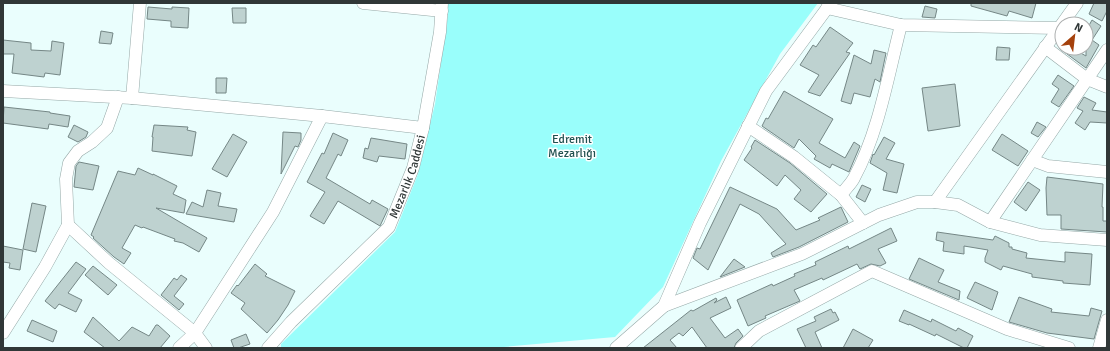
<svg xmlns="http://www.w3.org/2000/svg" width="1110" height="351" font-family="Signika,sans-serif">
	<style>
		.green { fill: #99fefb }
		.building { fill: #bed2d0; stroke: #758786 }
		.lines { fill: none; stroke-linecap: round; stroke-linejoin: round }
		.minor-casing { stroke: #95a8a7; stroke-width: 13 }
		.minor { stroke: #fff; stroke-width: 12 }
		.labels { text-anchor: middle; stroke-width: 3; stroke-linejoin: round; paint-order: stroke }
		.park-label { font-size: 12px; fill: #215150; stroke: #fff }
		.street-label { font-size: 12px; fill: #303737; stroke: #fff }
	</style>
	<rect width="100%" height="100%" fill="#eafefd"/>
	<path class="green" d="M448 3H818L780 54 721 161 663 287 615 337 492 348H281V344L395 232 418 174 435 104 448 15Z"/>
	<path class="building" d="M971 3H1036L1032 18 1009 11 1007 16 971 6Z
		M1094 3H1107V11L1102 21 1089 14Z
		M925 6 937 9 935 18 922 17Z
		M148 7 172 9V7L189 8 188 28 171 27V21L147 19Z
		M232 8H246V23H233Z
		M1092 20 1101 26 1092 40 1099 45 1086 68 1059 48H1072L1086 56V31Z
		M830 27 853 43 846 52 850 53 820 96 808 92 819 75 800 65 813 45 816 47Z
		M101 31 113 33 111 44 99 43Z
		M3 40 31 43V50L51 51 52 41 64 43 60 75 45 73 44 77 12 73 14 54H3Z
		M997 47 1010 48 1009 60H996Z
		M874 50 886 53 880 82 875 79 870 97 854 93 851 104 841 101 854 55 871 64Z
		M1058 75 1074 86 1059 107 1051 102 1059 89 1052 84Z
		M216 78H227L226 93H216Z
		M955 84 960 126 928 131 922 88Z
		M784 91 833 119 819 143 845 158 854 142 860 146 849 172 832 164 830 168 814 159 816 156 799 139 794 148 762 126 766 118 768 119Z
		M1084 97 1096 103 1092 110 1107 112V123L1090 122 1085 130 1075 123 1083 111 1077 108Z
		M4 107 50 112V113L70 116 68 127 49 124 48 129 3 123Z
		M1037 122 1046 127 1038 137 1031 133Z
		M74 125 88 132 86 137 78 142 68 137Z
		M154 125 188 127 187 130 196 132 192 156 152 151 153 137H152Z
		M283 132 301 133V140L298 147 295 146 281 174Z
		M333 133 348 140 341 156 338 154 326 178 370 204 372 200 388 209 380 226 338 201 324 224 310 216 325 192 307 182 322 153 324 154Z
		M233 134 247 142 227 177 212 169Z
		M1002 134 1028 151 1018 166 992 150Z
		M884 137 895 143 886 159 904 164 897 193 883 190 887 173 870 163 873 154 874 155Z
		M371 138 407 144 405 159 379 156 377 162 363 158 365 148 368 149Z
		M755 140 790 163 827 194 811 212 794 199 801 190 785 175 777 186 744 160 752 148 751 147Z
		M79 162 99 166 93 190 74 187 76 166Z
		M138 168 153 175V174L177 186 173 194 186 200 184 213 156 208 207 238 199 252 183 243 174 241 175 239 143 227 142 228 135 225 122 248 131 253 124 264 114 257 93 238 94 237 91 235 118 171 135 175Z
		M1047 177 1103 184 1102 207H1103V221H1107V232L1061 229V215H1047L1046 188Z
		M1028 182 1040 190 1026 211 1014 202Z
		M862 185 871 189 865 202 856 197Z
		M730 187 777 209 796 230 820 220 818 218 841 207 848 222 799 247 773 257 771 253 786 244 759 214 740 204 708 270 693 258 697 248 700 249Z
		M207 190 221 193 218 206 237 209 234 222 186 214 192 202 203 207Z
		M32 203 46 206 36 252 23 249Z
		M891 228 897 241 878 249 886 263 880 266 871 264 860 269 857 264 823 280 822 278 794 290 800 301 765 316 766 318 748 326 737 300 772 284 773 286 795 276 794 274 816 265 815 262 848 246 849 249Z
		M937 232 993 240 995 236 1009 243V247H1012V249L1027 253 1026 258 1065 262V252L1092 254 1090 285 1063 283V281L1032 277V274L1003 266 1001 270 985 262V258L988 250 964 246V254L943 251 944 242 936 240Z
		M3 246 23 250 20 270 9 268 10 263 3 262Z
		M919 258 944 270 938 282 960 291 959 300 909 279Z
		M734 259 745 267 720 277Z
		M76 262 86 269 68 293 82 300 76 312 59 304 55 309 45 301Z
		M255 264 267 274 265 276 295 291 288 305 278 320 267 333 241 309 245 303 231 293 237 285 238 286Z
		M93 266 117 285 108 295 85 275Z
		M181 275 187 279 174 296 184 304 179 310 161 295 174 278 177 280Z
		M975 282 998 292 992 310 967 298Z
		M726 297 731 308 710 318 725 338 738 329 743 336 736 343 734 348H707L692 327 683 336 679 333 670 340 677 348H643L691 310 693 311 716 298 717 300 714 303Z
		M1019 297 1052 309 1051 312 1089 316 1091 308 1102 311 1094 339 1047 333 1009 322Z
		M831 309 833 313 835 312 839 320 815 332 822 348H806L797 329 816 321 814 317Z
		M904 310 931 322 932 319 956 331 958 328 973 336 967 348H964L936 334 935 336 909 324V325L899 321Z
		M93 317 119 341 132 327 149 336 156 325H158L170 336 160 348H105L84 332Z
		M32 320 57 331 53 342 27 331Z
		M853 329 873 340 868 348H843Z
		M246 334 250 344 238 348H234L231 340Z"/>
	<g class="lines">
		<g class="minor-casing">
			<g id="minor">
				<path d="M363 3 442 11"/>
				<path d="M827 8 901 25 1059 28"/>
				<path d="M1045 47 1087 79 1107 87"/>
				<path d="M3 91 132 98 322 116 423 128"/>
				<path d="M132 98 140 3"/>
				<path d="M748 126 794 157 841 195 863 223"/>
				<path d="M1032 160 1048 166 1107 172"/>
				<path d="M841 195C845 189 851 184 854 178 879 132 888 75 901 25"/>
				<path d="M935 202 1077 3"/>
				<path d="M990 222 1107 50"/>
				<path d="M68 225 109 263 195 333 206 348"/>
				<path d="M664 306 700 223 766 91 831 3"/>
				<path d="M3 333 45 267 68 225 66 179 69 163 78 151 92 142 107 128 118 97"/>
				<path d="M179 348 195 333 273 212 322 116"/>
				<path id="s1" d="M268 348 291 322 389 227 413 168 423 128 440 32 442 3"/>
				<path d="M616 348 664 306 802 254 879 215 917 202H935L958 205 990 222 1040 235 1107 240"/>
				<path d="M741 348 759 331 872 271 1007 329 1069 348"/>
				<path d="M1099 348 1107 320"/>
			</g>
		</g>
		<use href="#minor" class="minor"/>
	</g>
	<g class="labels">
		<g class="park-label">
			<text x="572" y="143">Edremit<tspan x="572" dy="14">Mezarlığı</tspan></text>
		</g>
		<g class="street-label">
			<text dy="4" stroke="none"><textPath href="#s1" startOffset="225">Mezarlık Caddesi</textPath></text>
		</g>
	</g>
	<rect width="1110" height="351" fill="none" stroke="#303737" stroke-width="8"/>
	<g transform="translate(1074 36) rotate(28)"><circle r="19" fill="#ffffff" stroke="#acafaf"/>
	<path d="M0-3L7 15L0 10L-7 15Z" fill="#a5410c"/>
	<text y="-6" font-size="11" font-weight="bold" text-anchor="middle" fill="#303737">N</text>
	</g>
</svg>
